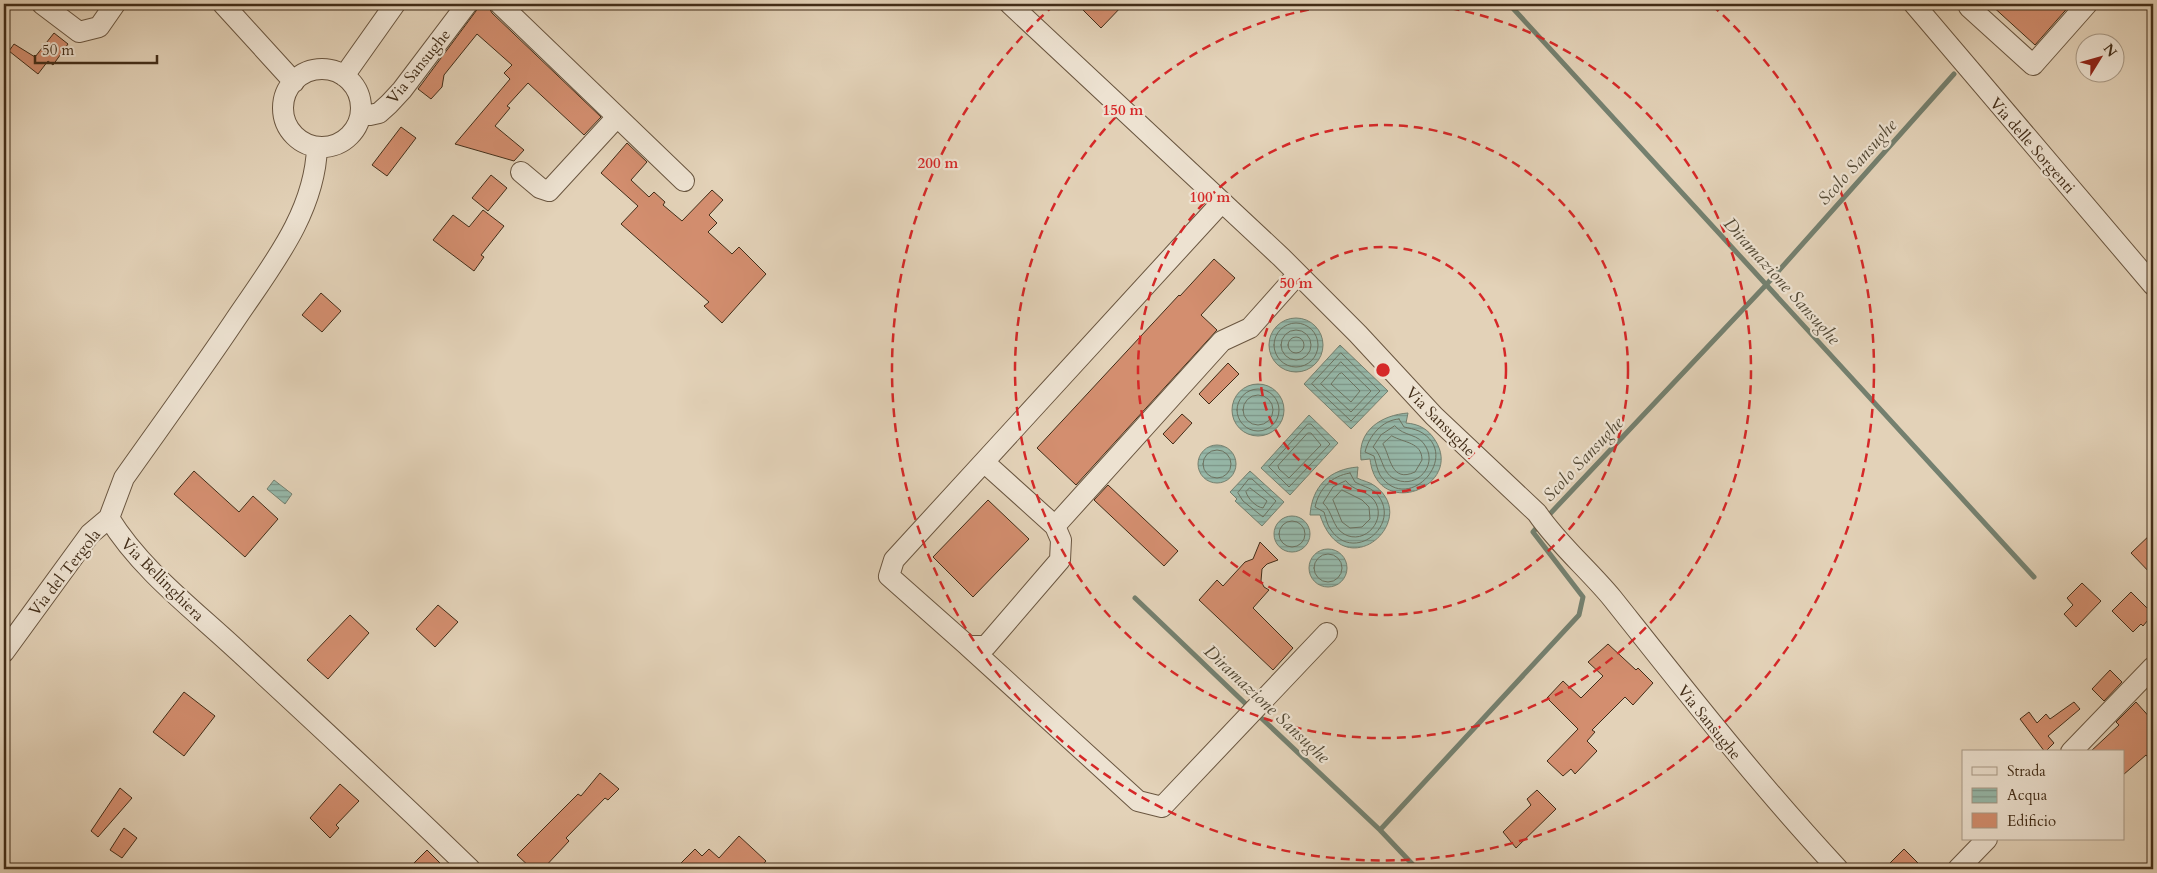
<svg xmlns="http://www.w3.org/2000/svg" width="2157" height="873" font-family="Cardo,serif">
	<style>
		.water { fill: url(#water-rules); stroke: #74806f }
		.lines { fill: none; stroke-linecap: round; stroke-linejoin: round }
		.shore { stroke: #6c7260; stroke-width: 1 }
		.stream { stroke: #74806f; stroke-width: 5 }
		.building { fill: #d38e6f; stroke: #422d18 }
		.minor-casing { stroke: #6a5640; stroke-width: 22 }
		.minor { stroke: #ede2d1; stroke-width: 20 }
		.ring { fill: none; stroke: #d62828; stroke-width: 2.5; stroke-dasharray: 9 6 }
		.labels { text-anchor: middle; stroke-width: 4.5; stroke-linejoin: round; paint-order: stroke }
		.street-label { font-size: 16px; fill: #422d18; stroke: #ede2d1 }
		.water-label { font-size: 18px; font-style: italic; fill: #534935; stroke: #ede2d1 }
		.centre { fill: #d62828; stroke: #ede2d1; stroke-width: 2.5 }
		.ring-label { font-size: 15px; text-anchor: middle; font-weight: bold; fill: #d62828; stroke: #ede2d1; stroke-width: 4.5; stroke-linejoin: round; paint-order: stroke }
	</style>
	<defs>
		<pattern id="water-rules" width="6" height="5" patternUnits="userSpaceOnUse" patternTransform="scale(1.25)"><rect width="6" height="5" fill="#96b8a9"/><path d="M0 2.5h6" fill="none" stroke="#7c9689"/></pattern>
	</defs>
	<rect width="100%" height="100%" fill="#e3d2b8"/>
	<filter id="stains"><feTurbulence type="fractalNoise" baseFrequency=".004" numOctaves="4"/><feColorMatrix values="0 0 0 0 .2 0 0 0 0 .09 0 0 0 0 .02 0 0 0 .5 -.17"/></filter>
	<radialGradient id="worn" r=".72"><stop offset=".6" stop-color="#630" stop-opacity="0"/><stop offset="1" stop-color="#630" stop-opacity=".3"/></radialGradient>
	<path class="water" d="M1269 345a27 27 0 1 1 54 0a27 27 0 1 1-54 0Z
		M1340 345 1388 391 1351 429 1304 384Z
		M1232 410a26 26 0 1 1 52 0a26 26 0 1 1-52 0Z
		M1408 413 1406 423C1419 424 1428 429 1435 440 1465 486 1377 522 1370 459L1361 460C1357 430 1382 415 1408 413Z
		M1309 415 1338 443 1290 495 1261 468Z
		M1198 464a19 19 0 1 1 38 0a19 19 0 1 1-38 0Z
		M1358 467 1357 478C1363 481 1370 482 1375 486 1422 520 1344 589 1320 515H1310C1312 486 1330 469 1358 467Z
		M1250 471 1284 502 1262 526 1235 501 1237 499 1230 492Z
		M274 480 292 494 285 504 267 489Z
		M1274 534a18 18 0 1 1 36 0a18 18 0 1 1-36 0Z
		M1309 568a19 19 0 1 1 38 0a19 19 0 1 1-38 0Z"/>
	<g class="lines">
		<path class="shore" d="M1274 345a22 22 0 1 1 44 0a22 22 0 1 1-44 0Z
			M1281 345a15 15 0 1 1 30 0a15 15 0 1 1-30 0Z
			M1288 345a8 8 0 1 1 16 0a8 8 0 1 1-16 0Z
			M1341 353 1380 391 1351 421 1312 384Z
			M1341 362 1371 391 1351 412 1321 384Z
			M1342 373 1360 391 1351 402 1331 384 1339 374Z
			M1237 410a21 21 0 1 1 42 0a21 21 0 1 1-42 0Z
			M1243 410a15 15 0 1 1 30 0a15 15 0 1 1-30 0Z
			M1399 419 1404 427C1409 428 1414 429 1419 431 1464 454 1408 517 1380 475 1377 469 1376 463 1374 456L1365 452C1369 436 1382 420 1399 419Z
			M1308 424H1311L1330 444 1289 487 1269 467Z
			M1395 426C1404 437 1419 433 1426 447 1437 466 1417 488 1397 480 1381 474 1384 457 1373 447L1381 435Z
			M1308 433H1311L1321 445 1289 478 1279 469 1278 466Z
			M1392 436C1404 443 1422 442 1422 460L1415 472C1391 483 1391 458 1383 444Z
			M1203 464a14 14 0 1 1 28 0a14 14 0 1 1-28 0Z
			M1350 473 1355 482C1362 486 1369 487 1375 492 1405 522 1355 565 1331 530 1327 525 1326 518 1324 512L1315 507C1319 489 1331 476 1350 473Z
			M1249 479H1252L1276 501 1263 517 1243 501 1238 493Z
			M1346 481C1353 491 1366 490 1374 500 1388 519 1365 546 1344 534 1332 527 1333 512 1323 503L1333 487Z
			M1250 488 1267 501 1263 508C1256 507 1248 499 1246 492Z
			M1342 490 1362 500 1369 507 1370 519 1362 527 1350 528 1342 522 1333 500Z
			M1279 534a13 13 0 1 1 26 0a13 13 0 1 1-26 0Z
			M1314 568a14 14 0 1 1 28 0a14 14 0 1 1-28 0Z"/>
		<path class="stream" d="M1509 4 2034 577
			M1547 517 1766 285 1954 74
			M1135 598 1250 708
			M1257 714 1380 830
			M1417 869 1380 830 1579 615 1583 597 1533 532 1539 525"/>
	</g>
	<path class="building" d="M480 4H486L488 6 492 13 601 117 584 135 528 83 507 106 510 108 495 126 524 150 514 161 455 144 510 79 504 73 512 65 477 34 444 75 442 87 431 99 418 89 476 11Z
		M1077 4H1124L1101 28Z
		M1990 4H2071L2035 45Z
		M54 33 68 44 53 65 48 61 38 74 9 51 14 44 35 57Z
		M401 127 416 138 387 176 372 165Z
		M627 143 647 162 631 180 649 197 654 192 665 202 663 205 682 221 712 190 723 200 709 215 717 223 708 232 732 254 739 247 766 274 722 323 704 306 709 302 621 224 638 206 601 173Z
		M491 175 507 188 488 211 472 198Z
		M483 210 504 226 481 255 484 257 474 271 433 240 453 215 469 227Z
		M1214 259 1235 278 1201 315 1217 330 1076 485 1037 448 1179 295 1180 296Z
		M321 293 341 311 322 332 302 315Z
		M1228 363 1239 374 1209 404 1199 394Z
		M1182 414 1192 423 1173 444 1163 434Z
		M194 471 239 512 253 496 278 519 245 557 174 494Z
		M1108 485 1178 551 1164 566 1094 500Z
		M988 500 1029 539 973 597 933 557Z
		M2153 532V576L2131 553Z
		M1260 542 1278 560 1267 564 1262 569 1261 581 1264 587 1269 590 1253 608 1293 648 1273 670 1199 600 1217 580 1223 586 1245 562 1253 559Z
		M2082 583 2101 601 2076 627 2064 614 2073 605 2067 598Z
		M2131 592 2153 614 2143 626 2141 624 2133 632 2112 611Z
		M438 605 458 622 435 647 416 629Z
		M350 615 369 633 328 679 307 660Z
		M1608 644 1636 670 1638 668 1653 683 1633 705 1625 697 1592 730 1595 732 1587 741 1597 751 1575 774 1571 769 1563 776 1547 761 1578 729 1547 698 1563 681 1581 698 1603 676 1588 662Z
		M2110 670 2122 682 2104 701 2092 689Z
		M184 692 215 716 184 756 153 732Z
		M2074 702 2080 709 2048 736 2054 743 2045 752 2020 719 2029 712 2037 723 2046 714 2050 719Z
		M2136 702 2153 721V763L2146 755 2123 775V752H2090L2119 725 2116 722Z
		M600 773 619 789 608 800 605 798 566 838 569 841 543 869H532L517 855 578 794 581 796Z
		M340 784 359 801 336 825 339 828 330 838 310 818Z
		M120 788 132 798 98 837 91 831Z
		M1537 790 1556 809 1516 848 1503 832 1531 805 1527 799Z
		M124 828 137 838 122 858 110 850Z
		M739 836 766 861 759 869H675L695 849 702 856 709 849 719 858Z
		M1904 849 1924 869H1884Z
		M427 850 446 869H408Z"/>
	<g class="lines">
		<g class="minor-casing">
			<path id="minor" d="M42 4 79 32 99 27 115 4
				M223 4 294 82
				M500 4 684 181
				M1010 4 1281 257 1358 334 1434 416 1537 513C1558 544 1588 569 1612 598 1686 691 1757 782 1838 869
				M1914 4 2153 285
				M1972 4 1969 7 2033 65 2087 4
				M283 108a39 39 0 1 1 78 0a39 39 0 1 1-78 0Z
				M344 76 395 4
				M361 113 370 115 379 113 389 104 402 90 467 4
				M317 147C315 214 269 269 233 323 198 375 160 427 124 478L109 518C141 570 193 609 238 651 316 723 394 795 470 869
				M521 172 540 188 549 191 617 117
				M984 462 1055 526 1061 540 1060 560 986 646H968L889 576 894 560 1222 202
				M1055 526 1222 341 1250 328 1298 274
				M968 646 1138 801 1162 807 1327 633
				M4 652 90 534 109 518
				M2071 752 2153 667
				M1958 869 1987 839"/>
		</g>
		<use href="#minor" class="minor"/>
	</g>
	<g class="ring">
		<circle cx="1383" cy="370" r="123"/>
		<circle cx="1383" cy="370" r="245"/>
		<path d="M1421 4A368 368 0 1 1 1345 4"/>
		<path d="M1712 5A491 491 0 1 1 1054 5"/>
	</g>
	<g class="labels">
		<g class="street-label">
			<text transform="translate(418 66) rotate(-51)" y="6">Via Sansughe</text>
			<text transform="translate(2033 145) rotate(49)" y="6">Via delle Sorgenti</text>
			<text transform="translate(1441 421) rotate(45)" y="6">Via Sansughe</text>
			<text transform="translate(64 572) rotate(-52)" y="6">Via del Tergola</text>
			<text transform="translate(163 579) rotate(45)" y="6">Via Bellinghiera</text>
			<text transform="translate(1710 722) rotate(51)" y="6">Via Sansughe</text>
		</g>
		<g class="water-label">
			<text transform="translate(1857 162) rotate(-48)" y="6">Scolo Sansughe</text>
			<text transform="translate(1782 281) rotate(48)" y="6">Diramazione Sansughe</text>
			<text transform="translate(1583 459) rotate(-47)" y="6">Scolo Sansughe</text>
			<text transform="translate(1267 704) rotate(43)" y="6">Diramazione Sansughe</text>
		</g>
	</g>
	<circle cx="1383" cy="370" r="8" class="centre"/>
	<g class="ring-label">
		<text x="1123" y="115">150 m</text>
		<text x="938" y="168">200 m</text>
		<text x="1210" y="202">100 m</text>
		<text x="1296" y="288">50 m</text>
	</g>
	<rect width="2157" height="873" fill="none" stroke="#e3d2b8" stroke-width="20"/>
	<rect x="5" y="5" width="2147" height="863" fill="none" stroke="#422d18" stroke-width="2.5"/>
	<rect x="10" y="10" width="2137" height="853" fill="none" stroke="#422d18"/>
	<rect x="1962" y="750" width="162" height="90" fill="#ede2d1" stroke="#a99a87"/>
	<rect x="1972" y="767" width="25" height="8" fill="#ede2d1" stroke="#a99a87"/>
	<text x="2007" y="776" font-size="15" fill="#422d18">Strada</text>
	<rect x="1972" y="788" width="25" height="15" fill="url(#water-rules)" stroke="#a99a87"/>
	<text x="2007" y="800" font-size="15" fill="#422d18">Acqua</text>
	<rect x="1972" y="813" width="25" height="15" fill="#d38e6f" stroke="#a99a87"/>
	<text x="2007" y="826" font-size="15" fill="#422d18">Edificio</text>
	<g transform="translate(2100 58) rotate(53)"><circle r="24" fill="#ede2d1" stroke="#a99a87"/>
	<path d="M0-4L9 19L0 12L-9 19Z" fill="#8f2418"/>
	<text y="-8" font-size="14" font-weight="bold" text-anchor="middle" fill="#422d18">N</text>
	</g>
	<path d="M35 55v8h122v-8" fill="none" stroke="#422d18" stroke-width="2.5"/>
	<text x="42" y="55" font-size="15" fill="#422d18" stroke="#ede2d1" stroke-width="4" paint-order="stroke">50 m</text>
	<rect width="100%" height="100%" filter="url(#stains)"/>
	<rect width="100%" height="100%" fill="url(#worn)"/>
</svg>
